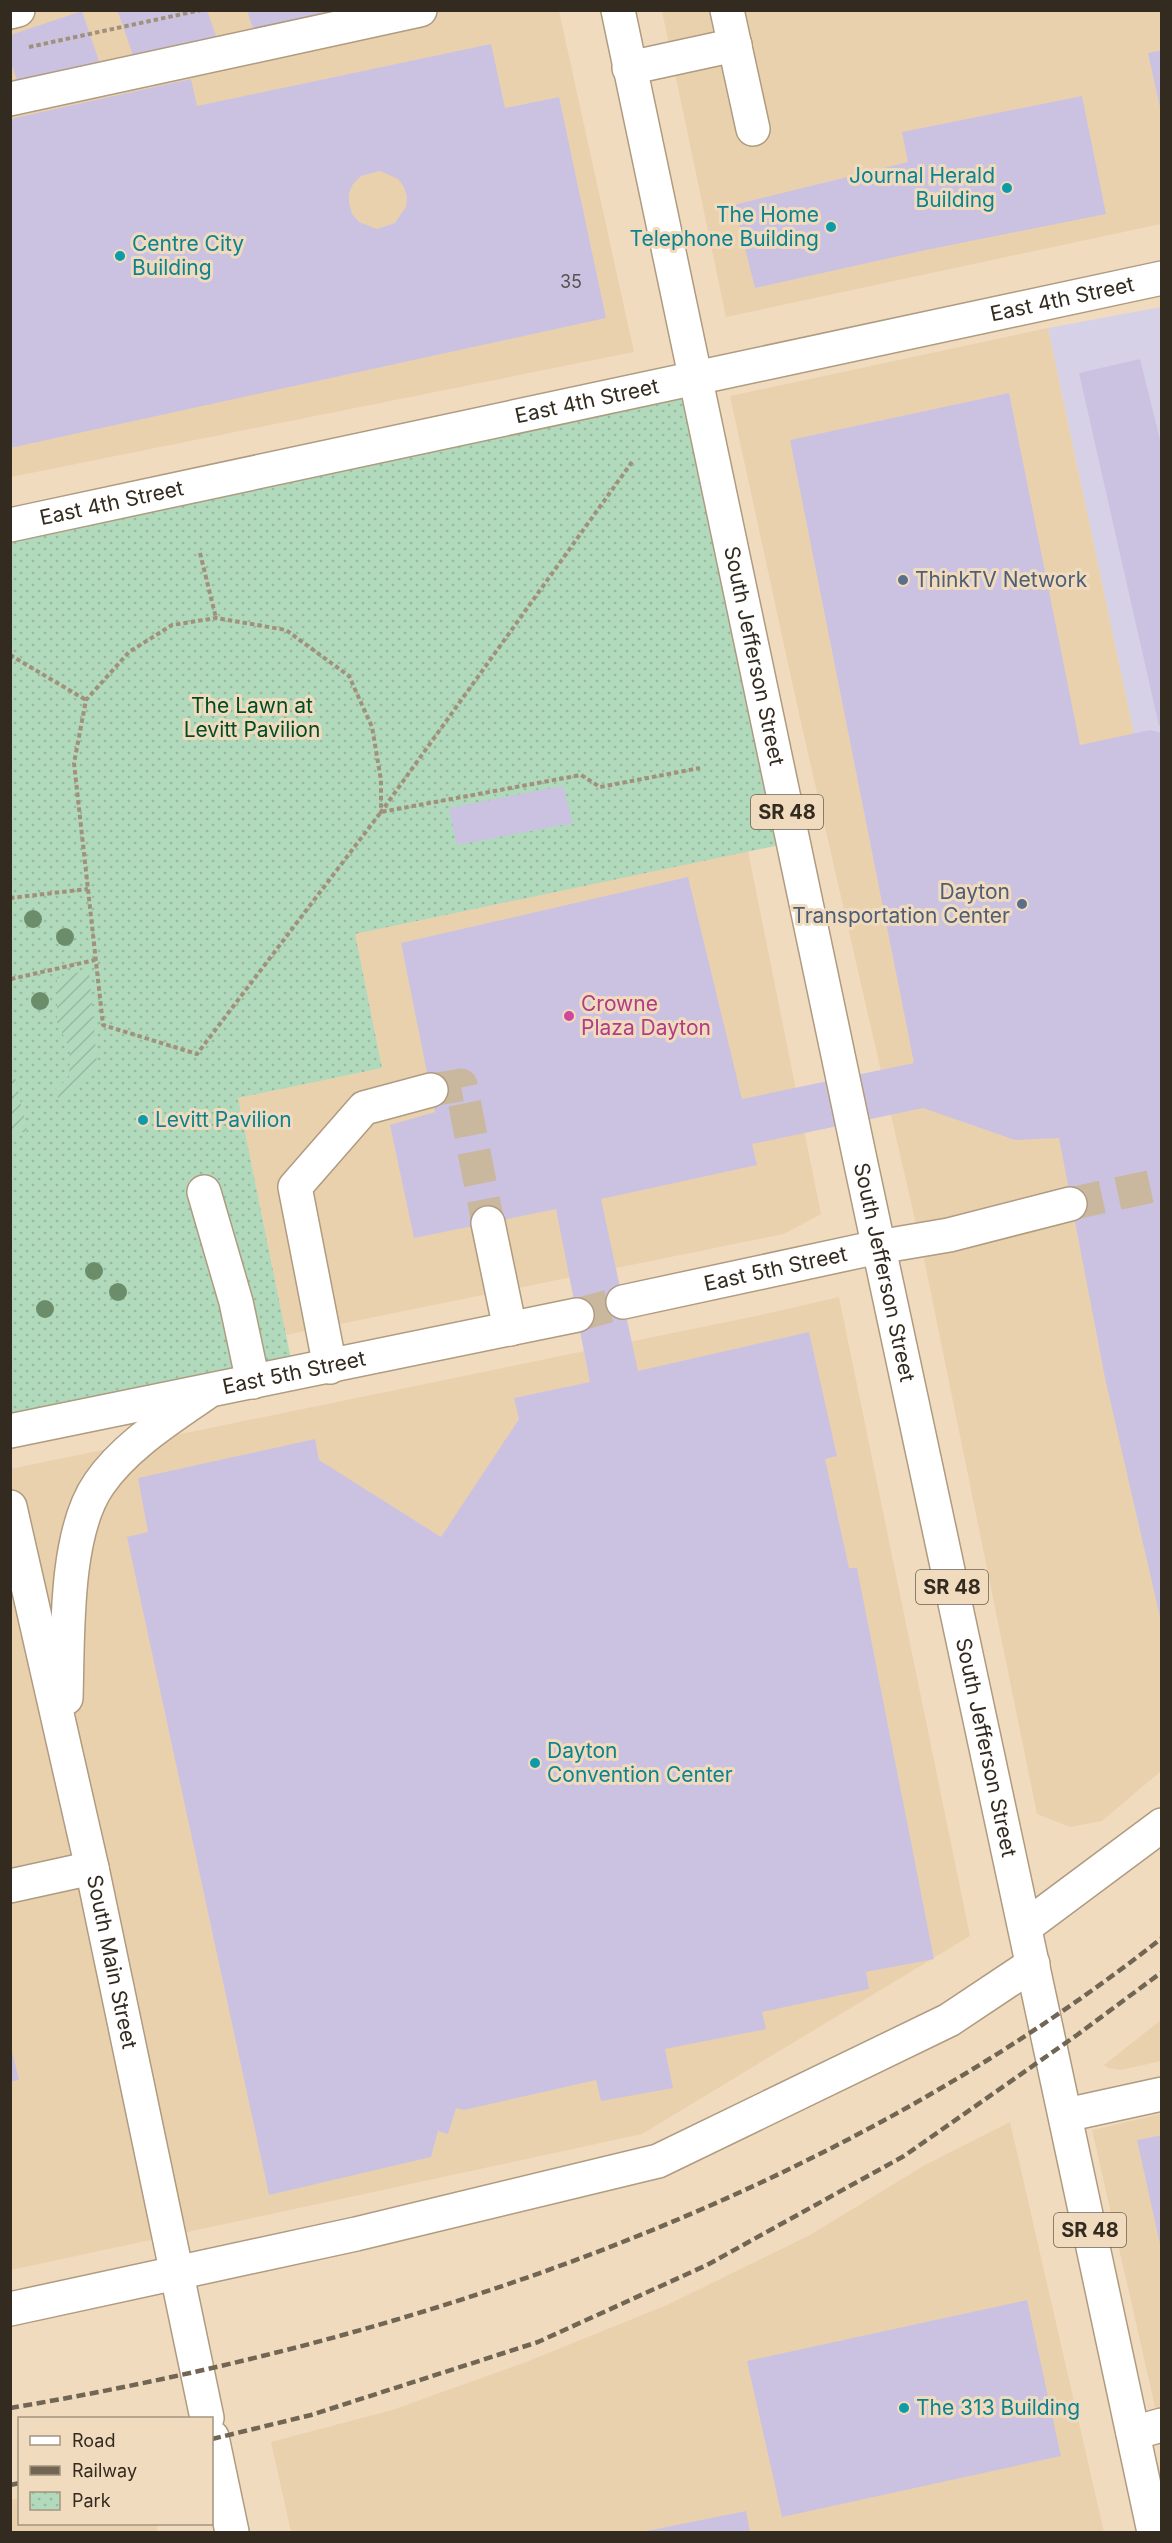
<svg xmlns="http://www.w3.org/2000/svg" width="1172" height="2543" font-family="Inter,sans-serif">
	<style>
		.built { fill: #ead1ad }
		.industrial { fill: #d7d1e7 }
		.park { fill: url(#park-dots) }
		.garden { fill: url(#garden-furrows) }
		.building { fill: #cbc2e2; fill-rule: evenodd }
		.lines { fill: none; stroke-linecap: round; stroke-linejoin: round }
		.minor-tunnel { stroke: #cab89e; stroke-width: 33; stroke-dasharray: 33 16; stroke-linecap: butt }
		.major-tunnel { stroke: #cab89e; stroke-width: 33; stroke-dasharray: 33 16; stroke-linecap: butt }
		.minor-casing { stroke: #af9b80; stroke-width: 36 }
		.major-casing { stroke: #af9b80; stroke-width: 36 }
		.path { stroke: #a1917c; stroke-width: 4; stroke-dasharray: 4.5 3; stroke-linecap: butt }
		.minor { stroke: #fff; stroke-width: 33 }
		.major { stroke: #fff; stroke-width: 33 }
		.rail { stroke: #716554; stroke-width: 4.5; stroke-dasharray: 9 4.5; stroke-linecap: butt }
		.tree { fill: #6c8d6a }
		.culture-dot { fill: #0f9aa8; stroke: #f0dbbe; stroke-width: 2 }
		.service-dot { fill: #5c6f8a; stroke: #f0dbbe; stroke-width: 2 }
		.hotel-dot { fill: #d1479c; stroke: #f0dbbe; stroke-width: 2 }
		.labels { text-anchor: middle; stroke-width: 6; stroke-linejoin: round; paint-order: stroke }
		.number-label { font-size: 18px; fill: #595150 }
		.shield { fill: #f0dbbe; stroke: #6c604f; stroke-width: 1.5 }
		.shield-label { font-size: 20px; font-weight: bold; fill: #332b20 }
		.culture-label { font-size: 21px; fill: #0d838f; stroke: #f0dbbe; text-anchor: start }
		.street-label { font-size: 21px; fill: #332b20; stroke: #f0dbbe }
		.service-label { font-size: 21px; fill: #4e5e75; stroke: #f0dbbe; text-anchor: start }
		.park-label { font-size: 21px; fill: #004d25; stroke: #f0dbbe }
		.hotel-label { font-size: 21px; fill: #b23c85; stroke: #f0dbbe; text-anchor: start }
	</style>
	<defs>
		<pattern id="park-dots" width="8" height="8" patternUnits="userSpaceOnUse" patternTransform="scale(1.5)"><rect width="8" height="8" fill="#b1d9bb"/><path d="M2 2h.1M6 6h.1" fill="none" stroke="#99baa0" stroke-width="1.8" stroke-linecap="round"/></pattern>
		<pattern id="garden-furrows" width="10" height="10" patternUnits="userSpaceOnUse" patternTransform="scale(1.5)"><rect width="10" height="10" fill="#b1d9bb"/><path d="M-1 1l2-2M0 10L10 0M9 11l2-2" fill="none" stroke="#99baa0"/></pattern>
	</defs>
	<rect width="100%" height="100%" fill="#f0dbbe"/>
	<path class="built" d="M11 11H559L634 352 11 477Z
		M662 11H1161V224L726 317Z
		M1048 328 1136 742 1161 738V1771L1102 1821 1070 1827 1037 1814 924 1259 797 705 730 396Z
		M748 851 821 1214 784 1234 286 1335 238 1098 382 1068 354 934Z
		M839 1297 970 1936 642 2134 11 2270 10 1469 756 1316Z
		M1161 2020V2061L1121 2070 1108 2068 1104 2065Z
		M1161 2114V2433L1092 2130Z
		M1010 2122 1104 2532H291L271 2442 392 2410 526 2362 667 2305 810 2235 925 2165Z
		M19 2498 20 2524H156L158 2532H11V2500Z"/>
	<path class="industrial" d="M1161 307V738L1136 743 1048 328Z"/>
	<path class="park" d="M695 379 794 842 355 934 382 1068 238 1098 294 1374 10 1431V525Z"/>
	<path class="garden" d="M89 970 97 1065 59 1102 56 1088 69 1078 70 1049 57 1022V977Z
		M15 1077 27 1131 11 1135V1078Z"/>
	<path class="building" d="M122 10H207L217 39 137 67 118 12Z
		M247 10H337L339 16 257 42Z
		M82 11 101 67 22 93 10 61V35Z
		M491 44 505 108 559 97 606 318 10 448V119L191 79 197 106ZM380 171 398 179 404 187 407 197 406 207 395 223 377 229 359 222 352 214 349 203V193L353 184 361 176Z
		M1162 50V111L1161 112 1148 53Z
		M1082 96 1106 214 926 250 755 288 734 205 908 162 902 132Z
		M1140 359 1162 448V725L1159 726 1079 373Z
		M1009 393 1080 745 1150 730 1162 733V1626L1105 1378 1059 1138 1015 1140 923 1108 752 1144 757 1165 601 1199 638 1371 809 1332 837 1456 825 1459 849 1568H857L934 1959 866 1972 869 1989 762 2012 766 2029 665 2049 673 2088 601 2101 596 2080 464 2110 456 2108 448 2134 438 2131 431 2157 269 2195 127 1537 148 1532 138 1478 315 1439 319 1460 441 1537 519 1419 514 1398 590 1382 556 1209 414 1238 390 1125 435 1112 401 943 688 877 742 1099 914 1063 790 440Z
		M563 786 573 823 457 845 449 808Z
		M10 2043 19 2080 10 2082Z
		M1162 2135V2249H1161L1137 2140Z
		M1027 2300 1061 2456 782 2517 747 2361Z
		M746 2511 750 2532H646V2531Z"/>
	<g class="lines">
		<path class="minor-tunnel" d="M431 1090 461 1085 488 1223"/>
		<path class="major-tunnel" d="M1070 1204 1162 1184
			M577 1315 623 1302"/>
		<g class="minor-casing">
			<g id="minor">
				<path d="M727 10 753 129"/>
				<path d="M10 12 18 10"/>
				<path d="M629 68 735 45"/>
				<path d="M10 99 420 10"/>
				<path d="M204 1192 236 1302 253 1382"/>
				<path d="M488 1223 510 1329"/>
				<path d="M330 1367 295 1187 364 1108 431 1090"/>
				<path id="s1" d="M10 1507 92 1868 207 2418"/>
				<path d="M66 1698C68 1638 64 1534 99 1484 125 1446 169 1419 206 1393"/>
				<path d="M10 1886 92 1868"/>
				<path d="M1025 1927 1162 1825"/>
				<path d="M1066 2115 1162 2094"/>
				<path d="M10 2309 356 2234 658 2161 949 2020 1033 1964"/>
				<path d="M1133 2433 1162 2425"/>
				<path d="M212 2437 232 2532"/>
			</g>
		</g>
		<g class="major-casing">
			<g id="major">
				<path id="s2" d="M618 10 862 1169 1154 2532"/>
				<path id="s3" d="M10 525 1162 278"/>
				<path id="s4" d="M623 1302 878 1247 949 1235 1070 1204"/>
				<path id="s5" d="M10 1431 577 1315"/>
			</g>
		</g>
		<path class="path" d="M29 47 201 10
			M632 462 381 812V780L372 727 349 676 286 630 216 618 172 625 129 652 86 700 74 763 103 1025 197 1054 381 812 581 775 600 787 700 768
			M200 553 216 618
			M10 655 86 700
			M10 898 88 889
			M11 979 95 960"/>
		<use href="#minor" class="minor"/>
		<use href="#major" class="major"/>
		<path class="rail" d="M10 2408C421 2339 831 2198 1162 1938
			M212 2439 311 2415 538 2342 707 2265 904 2156 1077 2035 1162 1972
			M10 2485 20 2483"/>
	</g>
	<g class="tree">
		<circle cx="33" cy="919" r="9"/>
		<circle cx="65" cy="937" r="9"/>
		<circle cx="40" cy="1001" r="9"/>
		<circle cx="94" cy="1271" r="9"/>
		<circle cx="118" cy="1292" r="9"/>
		<circle cx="45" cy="1309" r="9"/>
	</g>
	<g class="culture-dot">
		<circle cx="1007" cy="188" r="6"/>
		<circle cx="831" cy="227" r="6"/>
		<circle cx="120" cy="256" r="6"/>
		<circle cx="143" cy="1120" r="6"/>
		<circle cx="535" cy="1763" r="6"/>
		<circle cx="904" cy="2408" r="6"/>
	</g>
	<g class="service-dot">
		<circle cx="903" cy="580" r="6"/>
		<circle cx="1022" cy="904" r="6"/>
	</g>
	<circle class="hotel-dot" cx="569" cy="1016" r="6"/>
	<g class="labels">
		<g class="number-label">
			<text x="571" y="288">35</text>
		</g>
		<g class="shield">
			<rect x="751" y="795" width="72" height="34" rx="4.5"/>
			<rect x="916" y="1570" width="72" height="34" rx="4.5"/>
			<rect x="1054" y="2213" width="72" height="34" rx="4.5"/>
		</g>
		<g class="shield-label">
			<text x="787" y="819">SR 48</text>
			<text x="952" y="1594">SR 48</text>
			<text x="1090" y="2237">SR 48</text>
		</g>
		<g class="culture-label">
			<text x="995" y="183" text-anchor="end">Journal Herald<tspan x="995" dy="24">Building</tspan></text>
			<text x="819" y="222" text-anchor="end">The Home<tspan x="819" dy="24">Telephone Building</tspan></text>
			<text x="132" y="251">Centre City<tspan x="132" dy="24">Building</tspan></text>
			<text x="155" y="1127">Levitt Pavilion</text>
			<text x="547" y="1758">Dayton<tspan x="547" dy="24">Convention Center</tspan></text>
			<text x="916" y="2415">The 313 Building</text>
		</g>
		<g class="street-label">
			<text dy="7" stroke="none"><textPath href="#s3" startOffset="1076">East 4th Street</textPath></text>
			<text dy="7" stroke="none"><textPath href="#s3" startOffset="590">East 4th Street</textPath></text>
			<text dy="7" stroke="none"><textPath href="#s3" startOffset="104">East 4th Street</textPath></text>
			<text dy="7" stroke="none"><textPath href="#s2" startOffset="660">South Jefferson Street</textPath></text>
			<text dy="7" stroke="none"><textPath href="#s4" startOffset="156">East 5th Street</textPath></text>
			<text dy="7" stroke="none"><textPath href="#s2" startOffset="1290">South Jefferson Street</textPath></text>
			<text dy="7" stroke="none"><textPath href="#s5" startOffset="290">East 5th Street</textPath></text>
			<text dy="7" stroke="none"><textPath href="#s2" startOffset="1776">South Jefferson Street</textPath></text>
			<text dy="7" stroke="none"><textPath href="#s1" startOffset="466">South Main Street</textPath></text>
		</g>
		<g class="service-label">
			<text x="915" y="587">ThinkTV Network</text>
			<text x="1010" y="899" text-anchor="end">Dayton<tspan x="1010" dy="24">Transportation Center</tspan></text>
		</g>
		<g class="park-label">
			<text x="252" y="713">The Lawn at<tspan x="252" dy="24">Levitt Pavilion</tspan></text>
		</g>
		<g class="hotel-label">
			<text x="581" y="1011">Crowne<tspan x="581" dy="24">Plaza Dayton</tspan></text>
		</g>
	</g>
	<rect width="1172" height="2543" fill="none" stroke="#332b20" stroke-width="24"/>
	<rect x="18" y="2417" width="195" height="108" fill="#f0dbbe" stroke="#a4957f" stroke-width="1.5"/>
	<rect x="30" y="2436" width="30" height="9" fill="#ffffff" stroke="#a4957f" stroke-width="1.5"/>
	<text x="72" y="2447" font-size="18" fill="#332b20">Road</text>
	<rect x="30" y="2466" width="30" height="9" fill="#716554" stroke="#a4957f" stroke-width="1.5"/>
	<text x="72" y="2477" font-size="18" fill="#332b20">Railway</text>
	<rect x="30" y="2492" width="30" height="18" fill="url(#park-dots)" stroke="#a4957f" stroke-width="1.5"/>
	<text x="72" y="2507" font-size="18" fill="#332b20">Park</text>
</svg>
